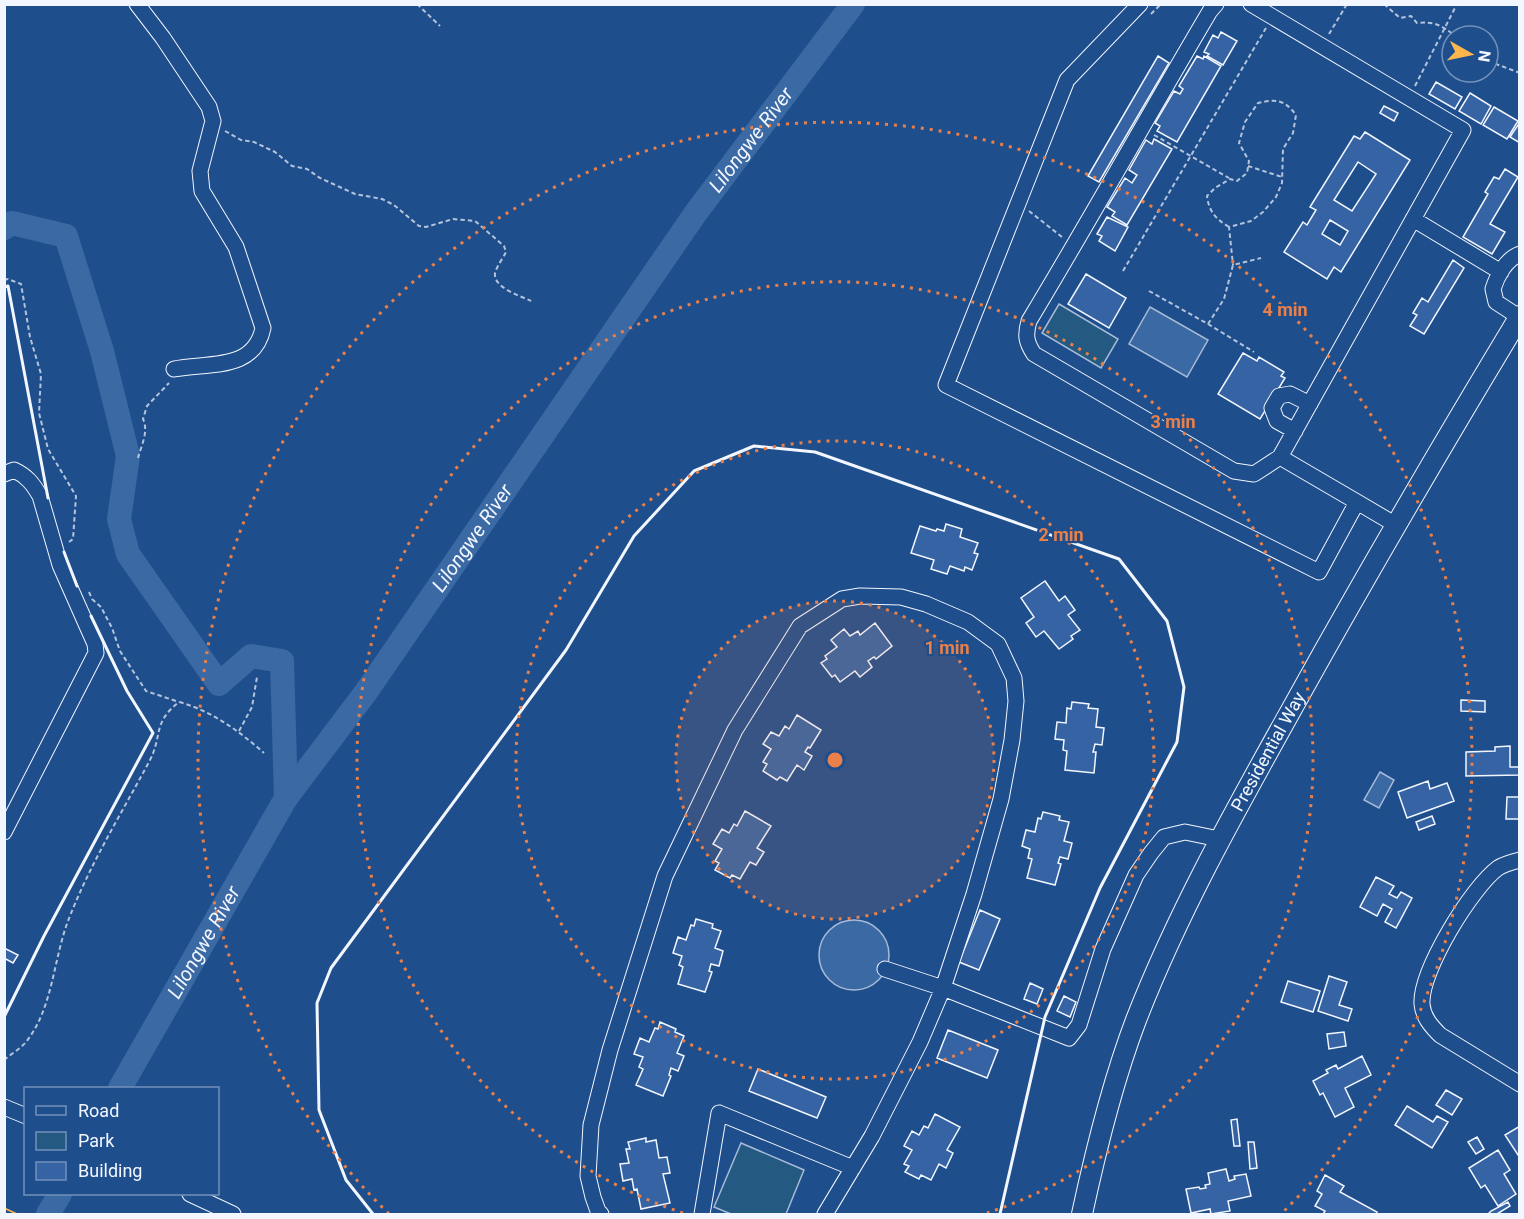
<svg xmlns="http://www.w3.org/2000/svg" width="1524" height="1219" font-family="Roboto,sans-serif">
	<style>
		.green { fill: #245a82; stroke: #a8bbd7; stroke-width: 1.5 }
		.water { fill: #3b69a3; stroke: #a8bbd7; stroke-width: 1.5 }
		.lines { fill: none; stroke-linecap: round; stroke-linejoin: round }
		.river { stroke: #3b69a3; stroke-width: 24 }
		.building { fill: #3563a3; stroke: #f2f6ff; stroke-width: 1.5; fill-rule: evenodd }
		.minor-casing { stroke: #f2f6ff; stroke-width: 17 }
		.major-casing { stroke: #f2f6ff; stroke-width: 22 }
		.path { stroke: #b3c4dc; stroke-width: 2; stroke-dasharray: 4.5 3; stroke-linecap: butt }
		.minor { stroke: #1f4e8c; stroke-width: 15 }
		.major { stroke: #1f4e8c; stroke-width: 20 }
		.wall { stroke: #f2f6ff; stroke-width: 3 }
		.power { stroke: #ffb74d; stroke-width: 1.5; stroke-dasharray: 21 4.5 3 4.5; stroke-linecap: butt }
		.ring { fill: none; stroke: #ea8049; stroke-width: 3; stroke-dasharray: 3 6 }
		.labels { text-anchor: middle; stroke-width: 4.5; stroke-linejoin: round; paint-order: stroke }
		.street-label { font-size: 18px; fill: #f2f6ff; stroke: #1f4e8c }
		.water-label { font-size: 20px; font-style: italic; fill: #f2f6ff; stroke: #1f4e8c }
		.centre { fill: #ea8049; stroke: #1f4e8c; stroke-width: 3 }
		.ring-label { font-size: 18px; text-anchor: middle; font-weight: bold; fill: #ea8049; stroke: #1f4e8c; stroke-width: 4.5; stroke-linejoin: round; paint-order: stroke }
	</style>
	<rect width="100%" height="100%" fill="#1f4e8c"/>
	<path class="green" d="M1059 304 1118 339 1101 368 1042 333Z
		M741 1143 804 1170 786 1214H731L714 1207Z"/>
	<path class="water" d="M1150 307 1208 340 1187 377 1129 344Z
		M1380 772 1394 780 1379 808 1364 800Z
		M819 955a35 35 0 1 1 70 0a35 35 0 1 1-70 0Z"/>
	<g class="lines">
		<g class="river">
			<path d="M4 228 12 223 66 236 102 351 128 456 119 519 128 554 219 684 251 656 282 661 286 798"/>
			<path id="s1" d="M120 1088 286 798 366 692 695 214 853 4"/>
			<path d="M48 1214 60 1194"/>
		</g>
	</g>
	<path class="building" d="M1221 32 1237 41 1223 65 1207 56 1209 54 1204 52 1213 35 1218 38Z
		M1158 56 1169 63 1099 182 1088 176Z
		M1197 56 1203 59 1204 56 1221 66 1177 142 1157 131 1160 126 1155 123 1174 91 1180 94 1183 89 1179 86Z
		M1436 82 1462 97 1455 109 1429 94Z
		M1470 93 1491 106 1481 124 1459 111Z
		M1384 106 1398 113 1394 121 1380 113Z
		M1494 107 1518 121 1507 139 1483 125Z
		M1520 122V143L1510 137Z
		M1365 132 1410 160 1341 272 1334 267 1327 279 1284 252 1303 222 1307 225 1316 210 1310 207 1354 136 1360 139ZM1358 162 1376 174 1352 211 1334 200ZM1330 220 1348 231 1340 245 1322 234Z
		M1154 139 1172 149 1127 225 1112 216 1115 212 1107 207 1125 178 1132 183 1137 175 1129 170 1146 140 1152 144Z
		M1505 169 1518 177 1490 224 1505 232 1492 254 1463 237 1488 194 1485 192 1494 177 1499 179Z
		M1107 217 1128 227 1115 251 1099 241 1102 236 1097 234Z
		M1453 260 1464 268 1424 334 1410 326 1417 315 1413 313 1422 298 1428 302Z
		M1086 274 1126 298 1109 328 1068 304Z
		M1243 353 1257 361 1259 357 1284 372 1281 376 1285 378 1260 419 1218 394Z
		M946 524 962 529 960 537 978 543 974 553 978 554 972 570 965 567 964 571 950 566 947 574 931 569 934 560 911 553 920 526 936 531 937 529 944 531Z
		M1045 581 1059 601 1065 596 1075 610 1068 615 1080 630 1071 636 1073 639 1059 649 1044 631 1036 637 1026 623 1034 617 1021 598Z
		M875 623 892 646 876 659 874 657 868 661 872 667 860 677 855 671 840 682 835 675 832 677 821 663 827 659 825 656 837 647 831 640 844 629 850 636 858 631 860 635Z
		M1461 700 1485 701V712L1461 711Z
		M1072 702 1089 704 1088 708 1098 709 1096 727 1104 728 1102 745 1095 744 1093 752H1096L1094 773 1065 770 1067 751 1063 750 1064 740 1055 739 1057 722 1066 723 1067 708 1071 709Z
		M797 715 821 730 810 748 808 747 805 752 812 756 804 770 797 765 787 781 780 777 777 780 763 771 767 764 763 762 771 749 763 744 771 732 779 736 785 726 789 729Z
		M1510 746V767H1520V775L1466 776V752L1495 751V747Z
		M1428 781 1430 789 1447 783 1454 801 1407 818 1398 792Z
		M1507 797H1520V819H1506Z
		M745 811 771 826 757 848 764 852 756 865 750 862 740 879 732 875 730 878 715 870 719 863 715 861 722 849 713 844 722 829 729 833 734 824 737 826Z
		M1043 812 1060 816 1059 820 1069 822 1064 841 1072 843 1068 859 1060 857 1058 863 1061 864 1055 885 1027 878 1032 859 1028 858 1030 849 1022 846 1026 830 1035 832 1038 818 1041 819Z
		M1432 816 1435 824 1419 830 1416 822Z
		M1376 877 1394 886 1389 894 1397 898 1401 892 1412 898 1396 928 1385 922 1392 909 1383 904 1377 916 1360 907Z
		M980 910 1000 919 979 970 959 962Z
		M696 919 713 924 712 928 721 931 715 948 723 951 719 966 711 964 709 971 712 972 705 992 678 984 683 967 679 965 682 956 673 953 678 937 686 940 691 925 694 926Z
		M4 948 18 955 13 963 4 958Z
		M1329 976 1347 982 1339 1005 1352 1009 1348 1021 1318 1011Z
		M1288 981 1320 991 1313 1012 1281 1002Z
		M1030 983 1043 989 1037 1004 1024 999Z
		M1064 996 1076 1002 1070 1017 1057 1011Z
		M660 1022 676 1029 675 1032 684 1036 677 1053 684 1056 678 1071 671 1068 669 1075 671 1076 663 1096 636 1085 643 1069 639 1067 643 1057 634 1054 640 1038 649 1042 655 1028 658 1029Z
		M948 1030 998 1050 987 1078 937 1058Z
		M1344 1032 1346 1046 1329 1049 1327 1034Z
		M1362 1056 1371 1075 1345 1088 1354 1107 1335 1117 1323 1093 1320 1095 1313 1081 1328 1073 1326 1070 1336 1065 1338 1069Z
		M758 1069 826 1097 817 1118 749 1091Z
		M1446 1090 1462 1099 1452 1115 1436 1105Z
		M1407 1106 1433 1122 1437 1116 1448 1122 1432 1148 1395 1125Z
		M935 1114 960 1127 947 1150 953 1153 946 1168 939 1164 931 1180 921 1175 919 1179 905 1172 909 1166 904 1164 912 1150 904 1146 912 1131 919 1135 924 1126 928 1128Z
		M1237 1119 1240 1146H1234L1231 1120Z
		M1520 1126V1158L1505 1135Z
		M1477 1137 1484 1149 1476 1154 1468 1142Z
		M646 1138V1142L656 1140 659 1158 667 1157 670 1173 663 1174 670 1203 641 1209 637 1189 634 1190 632 1179 623 1181 620 1164 629 1163 626 1149H630L628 1142Z
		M1248 1142H1254L1257 1168 1250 1169Z
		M1498 1150 1510 1170 1504 1174 1516 1194 1498 1206 1485 1185 1481 1188 1469 1168Z
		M1226 1169 1229 1181 1235 1179 1234 1176 1246 1174 1251 1196 1228 1201 1230 1211 1211 1214 1210 1209 1191 1213 1186 1189 1199 1187 1200 1189 1206 1188 1205 1185 1210 1184 1208 1173Z
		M1325 1175 1344 1186 1340 1192 1377 1212 1376 1214H1323L1325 1211 1315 1206 1322 1194 1317 1191Z
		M1508 1202 1510 1206 1497 1214H1488L1491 1211Z"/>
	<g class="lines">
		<g class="minor-casing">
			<path id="minor" d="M137 4 163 38 209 107 213 121 200 171 202 191 236 247 263 328C254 372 207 362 174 369
				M1140 4 1067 80 946 385 1319 572 1357 502 1396 525
				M1216 4 1210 11C1149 114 1091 218 1029 321 1025 335 1026 342 1034 354L1234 471 1254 474 1280 457 1463 130 1251 4
				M1413 219 1501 272
				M1519 317 1496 302 1493 289C1497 276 1506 259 1520 254
				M1295 431 1277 421 1272 408 1279 396 1290 394 1310 404
				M1280 457 1357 502
				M4 474 14 470C27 476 33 484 40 496L60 565 95 644 96 653 4 832
				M1520 860C1512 862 1504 864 1498 868 1472 887 1420 971 1422 1004 1423 1017 1431 1026 1440 1035L1520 1084
				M885 969 943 988 1069 1038 1079 1025 1103 949 1136 875 1151 853 1164 837 1185 832 1219 839
				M4 1107 26 1116
				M190 1194 233 1214
				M601 1214 598 1211 593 1197 588 1176 591 1125 610 1050 665 876 735 730 800 626 842 599 860 596 901 597 926 604 968 622 998 644 1014 678 1016 701 1012 740 1001 799 974 894 943 988 920 1042 872 1136 825 1214
				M702 1214 719 1113 853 1168"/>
		</g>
		<g class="major-casing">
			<g id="major">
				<path id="s2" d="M1082 1214C1096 1149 1112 1083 1136 1020 1180 907 1240 802 1299 696 1370 568 1444 442 1520 316"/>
			</g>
		</g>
		<path class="path" d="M417 4 440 26
			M1384 4 1400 18 1411 16 1417 23C1433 21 1442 25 1455 36
			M1151 14 1161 4
			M1329 34 1347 4
			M1488 61 1520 73
			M1415 86 1457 4
			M225 131 241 140 254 142 275 152 292 166 307 169 320 178 355 194 382 199 394 205 419 226 426 227 453 219 475 221 504 246 506 252C503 258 497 266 495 273 493 288 521 296 531 301
			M1154 135 1229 178
			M1248 166 1282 177
			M1029 211 1062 237
			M1229 227C1216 219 1209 212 1207 196L1215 188 1230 179 1237 181 1247 173 1249 161 1239 143 1245 122 1258 103C1276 99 1284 99 1296 115L1293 133 1283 149 1282 183 1276 197 1263 212 1251 221 1229 227 1233 265
			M1123 271 1266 28
			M4 280 8 279 21 284 30 337 41 374 39 413 48 449 76 496 73 539 69 542
			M1149 291 1208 324 1254 352
			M1208 324 1224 299 1233 265 1261 258
			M138 458C141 446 149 432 143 419L147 406 169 383
			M89 592 92 599 101 607 112 628 120 651 146 691 179 702
			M239 731 252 707 257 677
			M4 1060C11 1054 20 1049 26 1042 53 1008 53 961 68 921 89 866 121 814 149 762 163 736 152 723 179 702 212 711 239 731 264 753"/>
		<use href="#minor" class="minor"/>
		<use href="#major" class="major"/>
		<path class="wall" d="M4 287 8 286 48 498
			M64 552 77 586
			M4 1017 44 936 153 733 127 691 91 616
			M373 1214 346 1180 319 1110 317 1003 331 968 566 650 634 536 694 471 754 446 815 452 1119 559 1167 621 1184 687 1177 742 1100 888 1045 1017 1000 1214"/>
		<path class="power" d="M4 1208 17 1214"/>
	</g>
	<circle cx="835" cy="760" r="159" fill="#ea8049" fill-opacity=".12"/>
	<g class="ring">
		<circle cx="835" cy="760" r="159"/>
		<circle cx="835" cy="760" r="319"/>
		<path d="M683 1213A478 478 0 1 1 987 1213"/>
		<path d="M389 1214A637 637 0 1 1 1281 1214"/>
	</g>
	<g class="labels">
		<g class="street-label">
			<text dy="6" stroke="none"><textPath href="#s2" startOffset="501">Presidential Way</textPath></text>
		</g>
		<g class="water-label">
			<text dy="7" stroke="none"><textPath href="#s1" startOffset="1140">Lilongwe River</textPath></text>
			<text dy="7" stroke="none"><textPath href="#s1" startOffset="654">Lilongwe River</textPath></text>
			<text dy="7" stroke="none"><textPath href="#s1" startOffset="168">Lilongwe River</textPath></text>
		</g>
	</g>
	<circle cx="835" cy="760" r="9" class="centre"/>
	<g class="ring-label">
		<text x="1285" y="316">4 min</text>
		<text x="1173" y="428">3 min</text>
		<text x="1061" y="541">2 min</text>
		<text x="947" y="654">1 min</text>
	</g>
	<rect width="1524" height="1219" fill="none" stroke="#f2f6ff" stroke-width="12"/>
	<rect x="24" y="1087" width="195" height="108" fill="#1f4e8c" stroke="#7391ba" stroke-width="1.5"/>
	<rect x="36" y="1106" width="30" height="9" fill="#1f4e8c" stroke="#7391ba" stroke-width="1.5"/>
	<text x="78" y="1117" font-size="18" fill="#f2f6ff">Road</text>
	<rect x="36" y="1132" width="30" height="18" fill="#245a82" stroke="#7391ba" stroke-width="1.5"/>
	<text x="78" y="1147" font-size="18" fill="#f2f6ff">Park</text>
	<rect x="36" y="1162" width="30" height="18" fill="#3563a3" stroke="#7391ba" stroke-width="1.5"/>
	<text x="78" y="1177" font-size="18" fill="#f2f6ff">Building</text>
	<g transform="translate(1470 54) rotate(99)"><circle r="28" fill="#1f4e8c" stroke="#7391ba" stroke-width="1.5"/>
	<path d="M0-4.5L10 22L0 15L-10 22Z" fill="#ffb74d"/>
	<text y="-9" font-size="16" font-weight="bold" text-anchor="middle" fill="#f2f6ff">N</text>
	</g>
</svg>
